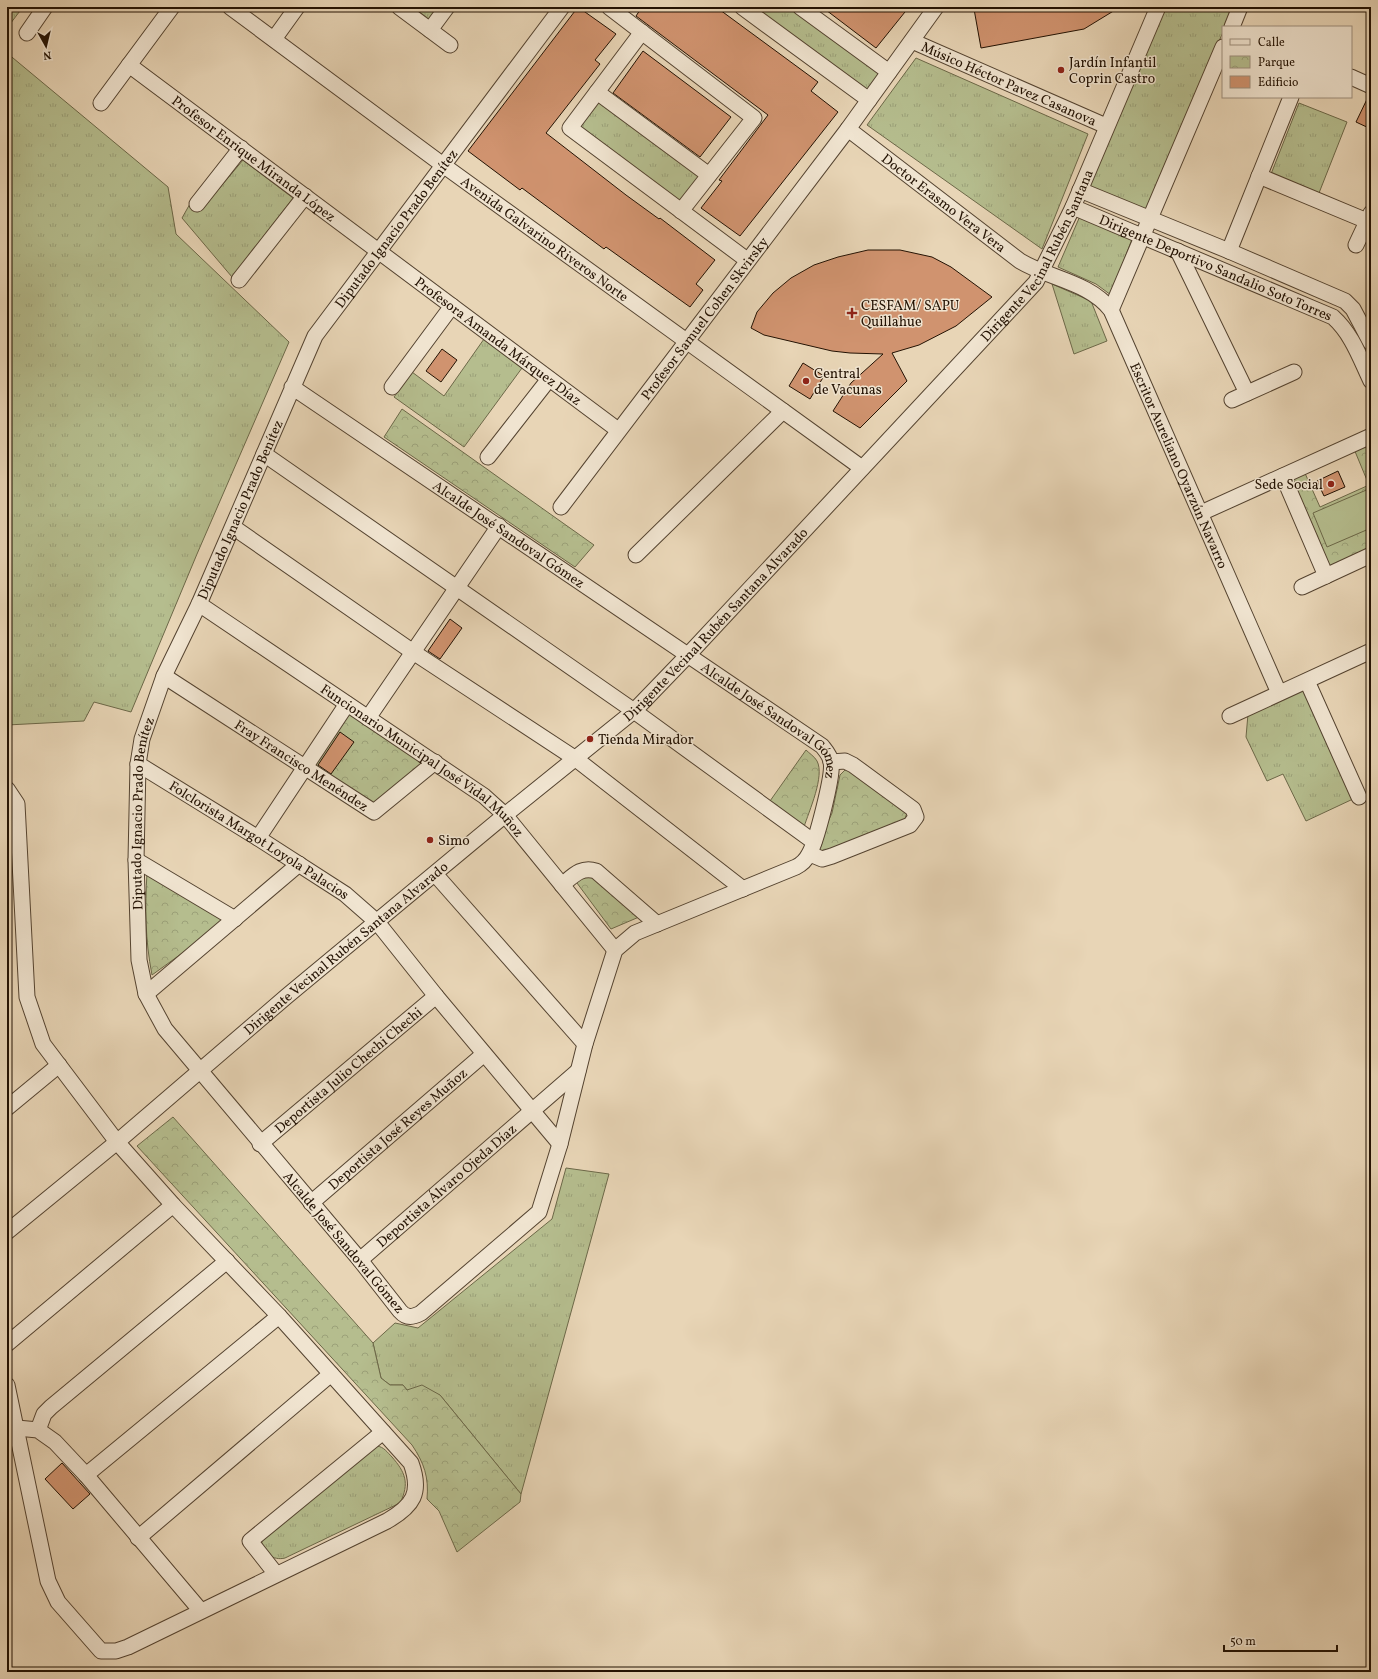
<svg xmlns="http://www.w3.org/2000/svg" width="1378" height="1679" font-family="Vollkorn,serif">
	<style>
		.grass { fill: url(#grass-tufts); stroke: #6c6848 }
		.park { fill: url(#park-crowns); stroke: #6c6848 }
		.pitch { fill: #b5bd8e; stroke: #6c6848 }
		.building { fill: #d0936f; stroke: #231203 }
		.lines { fill: none; stroke-linecap: round; stroke-linejoin: round }
		.street-casing { stroke: #544330; stroke-width: 17 }
		.street { stroke: #f0e4d0; stroke-width: 15 }
		.poi-dot { fill: #8f2418; stroke: #f0e4d0; stroke-width: 1.5 }
		.labels { text-anchor: middle; stroke-width: 3; stroke-linejoin: round; paint-order: stroke }
		.poi-label { font-size: 14px; fill: #231203; stroke: #f0e4d0; text-anchor: start }
		.street-label { font-size: 14px; fill: #231203; stroke: #f0e4d0 }
	</style>
	<defs>
		<pattern id="grass-tufts" width="24" height="20" patternUnits="userSpaceOnUse"><rect width="24" height="20" fill="#b5bd8e"/><path d="M3 7l-1-3M5 7V3M7 7l1-3M15 17l-1-3M17 17v-4M19 17l1-3" fill="none" stroke="#9ba179"/></pattern>
		<pattern id="park-crowns" width="20" height="18" patternUnits="userSpaceOnUse"><rect width="20" height="18" fill="#b5bd8e"/><path d="M2 6a3 3 0 1 1 6 0M12 15a3 3 0 1 1 6 0" fill="none" stroke="#9ba179"/></pattern>
	</defs>
	<rect width="100%" height="100%" fill="#e8d5b6"/>
	<filter id="stains"><feTurbulence type="fractalNoise" baseFrequency=".005" numOctaves="4"/><feColorMatrix values="0 0 0 0 .2 0 0 0 0 .09 0 0 0 0 .02 0 0 0 .5 -.17"/></filter>
	<radialGradient id="worn" r=".72"><stop offset=".6" stop-color="#630" stop-opacity="0"/><stop offset="1" stop-color="#630" stop-opacity=".3"/></radialGradient>
	<path class="grass" d="M7 7H23L7 28Z
		M413 7H439L430 20Z
		M749 7H793L882 73 868 93Z
		M1165 7H1234L1225 27H1223V32L1147 210 1088 186Z
		M7 53 168 187 176 234 289 342 197 554 131 712 94 702 84 721 7 725Z
		M916 58 1088 134 1042 249 867 125Z
		M599 102 699 176 680 201 580 127Z
		M1299 103 1347 122 1319 193 1271 174Z
		M243 160 293 198 232 277 182 218 191 202 202 209Z
		M1080 216 1132 239 1111 295 1096 284 1058 267Z
		M1052 284 1091 301 1107 341 1074 354Z
		M484 339 522 368 464 447 394 397 412 372 444 396Z
		M1305 686 1353 799 1306 821 1283 774 1267 781 1246 737 1248 714Z
		M566 1168 609 1174 521 1494 440 1395 407 1390 403 1385H390L381 1378 373 1343 395 1323 418 1328 552 1219Z
		M377 1446C384 1447 387 1452 392 1457 405 1472 410 1483 400 1503L285 1558C274 1561 260 1553 262 1540Z"/>
	<path class="park" d="M402 409 594 545 575 567 384 437Z
		M1371 441V550L1329 570 1289 478 1304 471 1320 507 1369 485 1354 449Z
		M347 705 433 763 374 811 306 768Z
		M806 750C809 753 815 757 817 761 825 776 809 811 804 827L770 801Z
		M845 770H852L907 813 904 821 823 855 814 853 832 813 840 775Z
		M147 872 228 920 152 975C145 939 145 909 147 872Z
		M591 875 639 917 611 929 574 879Z
		M173 1117 373 1343 381 1378 390 1385H403L407 1390 422 1385 440 1395 521 1494 520 1502 457 1552 439 1511 427 1499C429 1477 424 1463 412 1445L137 1146Z"/>
	<path class="pitch" d="M1371 488V528L1327 547 1313 513Z"/>
	<path class="building" d="M578 7 616 34 595 60 600 64 546 133 626 195 659 219 660 218 715 260 696 284 703 290 690 307 606 247 604 249 522 188 520 190 468 151Z
		M642 7H716L818 82 811 91 838 112 740 236 701 208 722 181 719 180 768 115 636 16Z
		M822 7H909L876 48Z
		M984 7H1120L1084 29 981 48 974 9Z
		M643 51 731 117 700 157 613 93Z
		M1369 95H1371V129L1356 122Z
		M868 250H900L932 257 951 267 992 297 956 326 919 345 892 353 907 381 860 428 833 411 851 383 883 354 850 353 832 351 764 335 751 328 757 312 773 293 791 278 814 265 838 257Z
		M442 349 457 360 441 382 426 371Z
		M803 363 824 376 810 399 789 386Z
		M1338 471 1345 487 1324 496 1317 481Z
		M450 619 462 628 440 659 428 651Z
		M340 732 354 742 331 774 318 765Z
		M62 1463 90 1494 73 1509 45 1479Z"/>
	<g class="lines">
		<g class="street-casing">
			<g id="street">
				<path id="s1" d="M230 7 443 165 862 468"/>
				<path d="M399 7 450 45"/>
				<path d="M609 7 754 118 681 211"/>
				<path d="M742 7 869 100"/>
				<path d="M800 7 889 72"/>
				<path d="M1232 27 1240 7"/>
				<path d="M430 30 447 7"/>
				<path d="M642 32 570 128 747 260"/>
				<path d="M27 33 45 7"/>
				<path d="M274 39 297 7"/>
				<path id="s2" d="M912 41 1106 126"/>
				<path id="s3" d="M129 65 618 430"/>
				<path d="M1351 77 1371 86"/>
				<path d="M597 92 709 175"/>
				<path d="M101 103 172 7"/>
				<path id="s4" d="M848 129 1020 261C1050 279 1089 282 1111 310L1279 693"/>
				<path d="M1259 176 1367 221"/>
				<path d="M1080 190 1229 251 1345 301 1353 309 1371 343"/>
				<path d="M197 204 241 148"/>
				<path id="s5" d="M1073 207 1333 317C1352 334 1360 358 1371 381"/>
				<path d="M1356 245 1371 213"/>
				<path d="M1178 251 1247 393"/>
				<path d="M1229 251 1291 97"/>
				<path d="M239 280 305 196"/>
				<path d="M1111 310 1223 47"/>
				<path id="s6" d="M292 387 822 746C826 751 830 755 831 762 834 774 816 843 809 854 806 860 802 864 796 867L635 933 615 950 585 1044 560 1144 539 1212 421 1313C413 1317 407 1319 400 1311L360 1260 165 1029 146 994 139 960 136 860 138 764 142 739 164 676 199 604 315 336 562 7"/>
				<path d="M392 387 452 306"/>
				<path d="M1232 400 1294 372"/>
				<path d="M264 454 634 711 814 842"/>
				<path d="M488 457 549 379"/>
				<path d="M1283 476 1326 576"/>
				<path id="s7" d="M561 507 848 129 936 7"/>
				<path d="M1201 513 1371 436"/>
				<path d="M233 527 413 652 576 759 743 889"/>
				<path d="M636 555 783 411"/>
				<path d="M1302 587 1371 555"/>
				<path id="s8" d="M199 604 484 796 505 815 615 950"/>
				<path id="s9" d="M164 676 374 812 435 762"/>
				<path d="M1307 681 1359 797"/>
				<path d="M1230 716 1371 651"/>
				<path d="M368 718 499 526"/>
				<path id="s10" d="M138 764 258 838 345 894 377 922 436 996 560 1144"/>
				<path d="M7 789 17 804 27 997 43 1044 117 1142 173 1205 279 1316 411 1463C422 1493 413 1506 387 1521L128 1647 116 1651H101L58 1602 48 1581 7 1385"/>
				<path d="M258 838 347 704"/>
				<path d="M810 854 822 859 832 856 910 825 916 817 913 809 853 765 845 761 831 762"/>
				<path d="M136 860 235 919"/>
				<path d="M435 874 585 1044"/>
				<path d="M562 885C573 876 581 866 596 871L657 924"/>
				<path d="M146 994 299 864"/>
				<path d="M7 1108 59 1065"/>
				<path id="s11" d="M260 1144 436 996"/>
				<path id="s12" d="M311 1203 484 1054"/>
				<path id="s13" d="M7 1232 117 1142 287 996 505 815 634 711 689 654 1036 282 1073 207 1158 7"/>
				<path id="s14" d="M360 1260 578 1071"/>
				<path d="M7 1344 173 1205"/>
				<path d="M17 1428 38 1430 55 1442 86 1475 201 1611"/>
				<path d="M38 1430 44 1414 51 1407 227 1261"/>
				<path d="M86 1475 279 1316"/>
				<path d="M138 1538 331 1374"/>
				<path d="M276 1574 250 1541 383 1432"/>
			</g>
		</g>
		<use href="#street" class="street"/>
	</g>
	<g class="poi-dot">
		<circle cx="1061" cy="70" r="4"/>
		<path d="M850 307h4v4h4v4h-4v4h-4v-4h-4v-4h4z"/>
		<circle cx="806" cy="381" r="4"/>
		<circle cx="1331" cy="484" r="4"/>
		<circle cx="590" cy="739" r="4"/>
		<circle cx="430" cy="840" r="4"/>
	</g>
	<g class="labels">
		<g class="poi-label">
			<text x="1069" y="67">Jardín Infantil<tspan x="1069" dy="16">Coprin Castro</tspan></text>
			<text x="861" y="310">CESFAM/ SAPU<tspan x="861" dy="16">Quillahue</tspan></text>
			<text x="814" y="378">Central<tspan x="814" dy="16">de Vacunas</tspan></text>
			<text x="1323" y="489" text-anchor="end">Sede Social</text>
			<text x="598" y="744">Tienda Mirador</text>
			<text x="438" y="845">Simo</text>
		</g>
		<g class="street-label">
			<text dy="5" stroke="none"><textPath href="#s2" startOffset="106">Músico Héctor Pavez Casanova</textPath></text>
			<text dy="5" stroke="none"><textPath href="#s3" startOffset="156">Profesor Enrique Miranda López</textPath></text>
			<text dy="5" stroke="none"><textPath href="#s4" startOffset="121">Doctor Erasmo Vera Vera</textPath></text>
			<text dy="5" stroke="none"><textPath href="#s6" startOffset="2661">Diputado Ignacio Prado Benítez</textPath></text>
			<text dy="5" stroke="none"><textPath href="#s1" startOffset="391">Avenida Galvarino Riveros Norte</textPath></text>
			<text dy="5" stroke="none"><textPath href="#s13" startOffset="1426">Dirigente Vecinal Rubén Santana</textPath></text>
			<text dy="5" stroke="none"><textPath href="#s5" startOffset="155">Dirigente Deportivo Sandalio Soto Torres</textPath></text>
			<text dy="5" stroke="none"><textPath href="#s7" startOffset="237">Profesor Samuel Cohen Skvirsky</textPath></text>
			<text dy="5" stroke="none"><textPath href="#s3" startOffset="461">Profesora Amanda Márquez Díaz</textPath></text>
			<text dy="5" stroke="none"><textPath href="#s4" startOffset="491">Escritor Aureliano Oyarzún Navarro</textPath></text>
			<text dy="5" stroke="none"><textPath href="#s6" startOffset="2337">Diputado Ignacio Prado Benítez</textPath></text>
			<text dy="5" stroke="none"><textPath href="#s6" startOffset="262">Alcalde José Sandoval Gómez</textPath></text>
			<text dy="5" stroke="none"><textPath href="#s13" startOffset="934">Dirigente Vecinal Rubén Santana Alvarado</textPath></text>
			<text dy="5" stroke="none"><textPath href="#s6" startOffset="586">Alcalde José Sandoval Gómez</textPath></text>
			<text dy="5" stroke="none"><textPath href="#s8" startOffset="273">Funcionario Municipal José Vidal Muñoz</textPath></text>
			<text dy="5" stroke="none"><textPath href="#s9" startOffset="164">Fray Francisco Menéndez</textPath></text>
			<text dy="5" stroke="none"><textPath href="#s6" startOffset="2013">Diputado Ignacio Prado Benítez</textPath></text>
			<text dy="5" stroke="none"><textPath href="#s10" startOffset="143">Folclorista Margot Loyola Palacios</textPath></text>
			<text dy="5" stroke="none"><textPath href="#s13" startOffset="442">Dirigente Vecinal Rubén Santana Alvarado</textPath></text>
			<text dy="5" stroke="none"><textPath href="#s11" startOffset="115">Deportista Julio Chechi Chechi</textPath></text>
			<text dy="5" stroke="none"><textPath href="#s12" startOffset="114">Deportista José Reyes Muñoz</textPath></text>
			<text dy="5" stroke="none"><textPath href="#s14" startOffset="114">Deportista Álvaro Ojeda Díaz</textPath></text>
			<text transform="translate(344 1242) rotate(50)" y="5">Alcalde José Sandoval Gómez</text>
		</g>
	</g>
	<rect width="1378" height="1679" fill="none" stroke="#e8d5b6" stroke-width="24"/>
	<rect x="8" y="8" width="1362" height="1663" fill="none" stroke="#231203" stroke-width="2"/>
	<rect x="12" y="12" width="1354" height="1655" fill="none" stroke="#231203"/>
	<rect x="1222" y="26" width="130" height="72" fill="#f0e4d0" stroke="#9e907e"/>
	<rect x="1230" y="39" width="20" height="6" fill="#f0e4d0" stroke="#9e907e"/>
	<text x="1258" y="46" font-size="12" fill="#231203">Calle</text>
	<rect x="1230" y="56" width="20" height="12" fill="url(#park-crowns)" stroke="#9e907e"/>
	<text x="1258" y="66" font-size="12" fill="#231203">Parque</text>
	<rect x="1230" y="76" width="20" height="12" fill="#d0936f" stroke="#9e907e"/>
	<text x="1258" y="86" font-size="12" fill="#231203">Edificio</text>
	<g transform="translate(46 46) rotate(172)" stroke="#f0e4d0" stroke-width="3" paint-order="stroke">
	<path d="M0-3L7 15L0 10L-7 15Z" fill="#231203"/>
	<text y="-6" font-size="11" font-weight="bold" text-anchor="middle" fill="#231203">N</text>
	</g>
	<path d="M1224 1645v6h113v-6" fill="none" stroke="#231203" stroke-width="2"/>
	<text x="1230" y="1645" font-size="12" fill="#231203" stroke="#f0e4d0" stroke-width="3" paint-order="stroke">50 m</text>
	<rect width="100%" height="100%" filter="url(#stains)"/>
	<rect width="100%" height="100%" fill="url(#worn)"/>
</svg>
